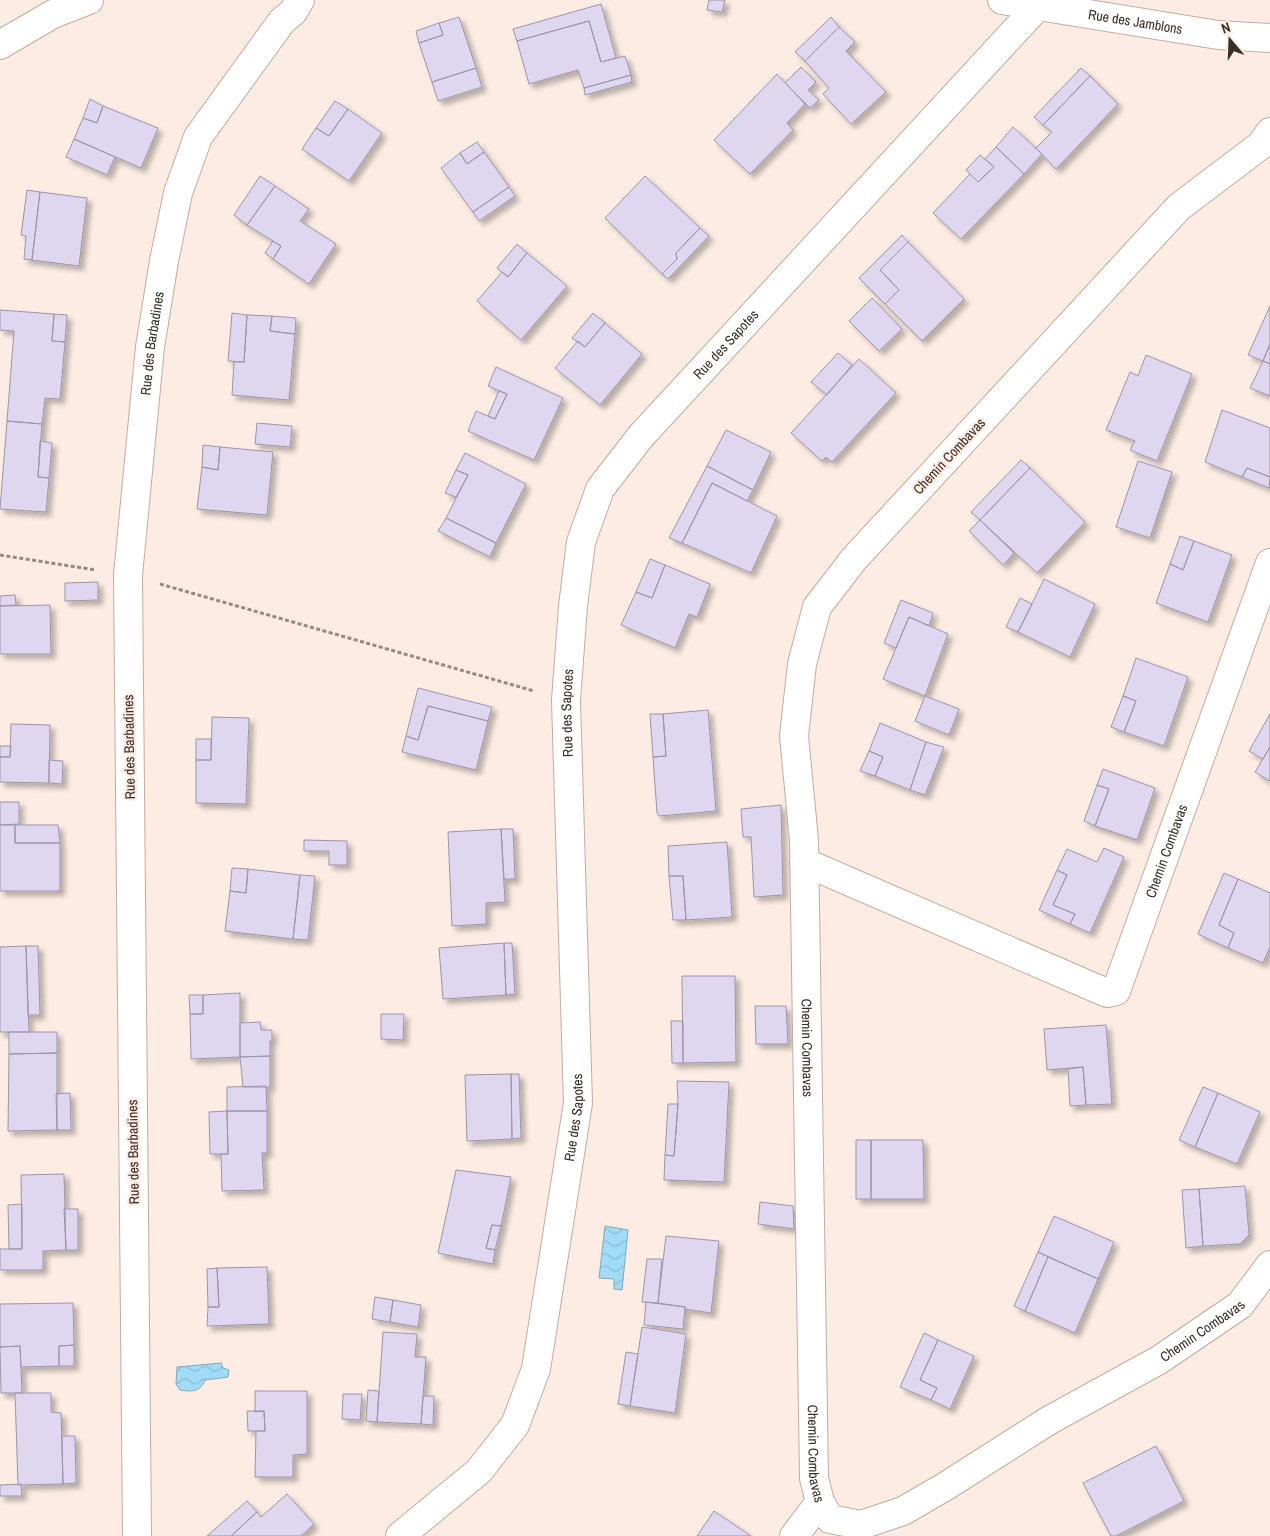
<svg xmlns="http://www.w3.org/2000/svg" width="1270" height="1536" font-family="'Archivo Narrow',sans-serif">
	<style>
		.water { fill: url(#water-waves); stroke: #81a7b9 }
		.building { fill: #dfd6ef; stroke: #9d94ab; filter: url(#shadow) }
		.lines { fill: none; stroke-linecap: round; stroke-linejoin: round }
		.minor-casing { stroke: #c4ac9d; stroke-width: 30 }
		.tertiary-casing { stroke: #c4ac9d; stroke-width: 30 }
		.path { stroke: #958881; stroke-width: 3; stroke-dasharray: 4 2.5; stroke-linecap: butt }
		.minor { stroke: #fff; stroke-width: 28 }
		.tertiary { stroke: #fff; stroke-width: 28 }
		.labels { text-anchor: middle; stroke-width: 4.5; stroke-linejoin: round; paint-order: stroke }
		.street-label { font-size: 14px; fill: #382e28; stroke: #fcece3 }
	</style>
	<defs>
		<pattern id="water-waves" width="16" height="10" patternUnits="userSpaceOnUse" patternTransform="scale(1.25)"><rect width="16" height="10" fill="#a0dbf7"/><path d="M0 5q4-4 8 0t8 0" fill="none" stroke="#8bbcd4"/></pattern>
		<filter id="shadow"><feDropShadow dx="4.5" dy="4.5" stdDeviation="2.5" flood-color="#0004"/></filter>
	</defs>
	<rect width="100%" height="100%" fill="#fcece3"/>
	<path class="water" d="M605 1226 628 1230 622 1290 614 1289V1279L599 1278Z
		M221 1363 223 1368 229 1370 228 1377 205 1380C200 1392 192 1392 180 1390L176 1384 177 1367Z"/>
	<path class="building" d="M709 0H725L722 12 707 10Z
		M601 4 616 58 601 62 589 21 517 41 513 29Z
		M459 17 476 68 432 82 419 43 443 35 439 23Z
		M831 17 839 27 805 61 795 52Z
		M589 21 601 62 625 56 631 75 584 88 578 70 529 84 517 41Z
		M439 23 443 35 419 43 416 31Z
		M839 27 855 42 846 51 886 92 851 124 823 94 829 88 805 61Z
		M801 67 816 82 808 90 819 100 810 108 785 83Z
		M476 68 482 87 438 101 432 82Z
		M1081 68 1090 76 1043 125 1034 117Z
		M777 74 805 104 787 123 793 130 750 174 714 140Z
		M631 75 632 82 585 95 584 88Z
		M1090 76 1118 104 1056 169 1036 148 1052 132 1043 125Z
		M90 99 103 106 97 123 83 118Z
		M335 101 348 109 329 136 316 128Z
		M103 106 158 128 141 168 74 139 83 118 97 123Z
		M348 109 382 133 349 181 302 149 316 128 329 136Z
		M1013 127 1042 154 1024 174 996 147Z
		M74 139 115 157 107 175 66 157Z
		M477 142 484 152 467 164 460 153Z
		M996 147 1024 174 961 239 933 213 970 174 978 182 994 167 985 159Z
		M484 152 509 187 473 212 441 168 460 153 467 164Z
		M980 155 994 167 978 182 966 170Z
		M260 176 275 186 247 225 234 215Z
		M645 176 700 228 676 253 677 259 662 274 605 218Z
		M275 186 309 209 300 221 336 244 309 284 273 259 281 246 247 225Z
		M509 187 515 196 479 221 473 212Z
		M27 190 40 192 32 260 24 259 26 236 21 235Z
		M40 192 87 198 79 266 32 260Z
		M700 228 709 236 668 279 662 274 677 259 676 253Z
		M902 235 908 242 880 270 899 290 885 304 859 278Z
		M273 241 281 246 273 259 265 253Z
		M908 242 964 299 922 341 885 304 899 290 880 270Z
		M517 244 527 253 508 277 497 268Z
		M527 253 567 286 521 340 477 301 502 272 508 277Z
		M872 298 902 329 879 351 849 321Z
		M1270 306V344L1263 361 1248 355Z
		M0 310 54 314 52 341 65 342 60 399 45 398 42 424 7 421 14 331 0 330Z
		M232 313 247 315 244 362 228 361Z
		M593 313 605 323 585 347 572 338Z
		M54 314 67 315 65 342 52 341Z
		M247 315 272 316 270 331 295 334 289 400 232 395 234 362H244Z
		M272 316 296 318 295 334 270 331Z
		M605 323 642 354 600 405 555 368 578 341 585 347Z
		M1270 344V364L1263 361Z
		M838 353 852 365 827 395 811 382Z
		M1146 355 1192 374 1157 461 1130 450 1135 441 1106 430 1130 372 1138 376Z
		M859 359 896 393 832 462 826 457 822 461 791 433Z
		M1263 361 1270 364V396L1250 388Z
		M496 367 563 398 534 460 468 431 476 411 495 419 507 394 488 386Z
		M499 391 507 394 495 419 488 416Z
		M1222 410 1270 428V477L1247 468 1242 477 1205 462Z
		M7 421 42 424 38 477 49 478 46 512 0 509Z
		M257 423 292 426 290 447 255 444Z
		M726 430 771 452 753 490 707 466Z
		M40 441 52 443 49 478 38 477Z
		M203 445 220 447 218 470 202 467Z
		M220 447 273 452 267 515 197 509 202 467 218 470Z
		M465 453 526 484 496 543 446 518 468 475 456 470Z
		M1021 460 1030 468 980 520 971 512Z
		M1138 461 1172 472 1150 538 1116 527Z
		M707 466 753 490 747 501 712 483 682 543 669 538Z
		M1030 468 1085 522 1037 573 980 520Z
		M1247 468 1270 477 1269 488 1242 477Z
		M456 470 468 475 456 497 445 493Z
		M712 483 777 516 751 573 682 543Z
		M446 518 496 543 490 557 438 531Z
		M980 520 1014 553 1003 565 969 531Z
		M1180 536 1194 541 1183 570 1170 564Z
		M1194 541 1232 555 1208 622 1156 603 1170 564 1183 570Z
		M650 559 665 565 652 598 636 592Z
		M665 565 710 584 697 617 689 614 675 648 621 625 636 592 652 598Z
		M1044 579 1095 604 1070 657 1018 632Z
		M98 582V600L65 601V583Z
		M15 595 16 605 0 606V596Z
		M1020 598 1032 604 1018 632 1006 627Z
		M901 600 933 613 929 626 909 617 896 648 884 643Z
		M50 605 51 654H0V606Z
		M909 617 948 634 925 696 883 679Z
		M1136 658 1188 677 1164 746 1124 732 1136 701 1123 696Z
		M418 688 492 707 488 721 428 706 418 740 406 736Z
		M925 696 959 709 949 735 915 721Z
		M1123 696 1136 701 1124 732 1111 727Z
		M428 706 488 721 476 770 402 752 406 736 418 740Z
		M708 710 716 811 659 816 657 813 653 757 666 756 663 714Z
		M650 714H663L666 756 653 757Z
		M1270 714V747L1263 759 1249 751Z
		M212 717 249 718 246 804 196 803V760H211Z
		M880 723 926 742 910 790 875 776 883 757 869 751Z
		M11 724 50 725 49 783 0 782V757H10Z
		M196 739H211V760H196Z
		M926 742 944 747 925 795 910 790Z
		M0 746H11L10 757H0Z
		M1270 747V781L1255 772Z
		M869 751 883 757 875 776 860 771Z
		M49 760 63 761 62 784 49 783Z
		M1103 769 1155 788 1137 840 1095 826 1109 789 1097 785Z
		M1097 785 1109 789 1095 826 1084 821Z
		M0 802H19V824L0 825Z
		M781 805 783 895 754 897 751 837H743L741 809Z
		M0 825H15V843H60V891H0Z
		M15 825H58L60 843H15Z
		M501 829H513L515 879H504Z
		M501 829 505 902 486 903V924L452 926 448 832Z
		M304 840 347 841V865H329V851H304Z
		M727 842 732 917 686 920 683 876H669L668 846Z
		M1104 848 1124 857 1090 933 1070 924 1075 914 1053 905 1067 875 1057 870 1067 849 1097 862Z
		M232 868 248 869 246 893 230 891Z
		M248 869 300 875 293 939 225 931 230 891 246 893Z
		M1057 870 1067 875 1053 905 1075 914 1070 924 1039 910Z
		M1224 873 1238 879 1219 925 1234 933 1228 948 1198 934Z
		M300 875 315 876 308 940 293 939Z
		M669 876H683L686 920H673Z
		M1238 879 1270 893V947L1263 963 1228 948 1234 933 1219 925Z
		M504 943 506 995 443 999 439 948Z
		M504 943H512L515 994 506 995Z
		M26 946H38L40 1015H28Z
		M26 946 29 1032H0V947Z
		M682 976H735L736 1062 683 1063Z
		M240 993V1057L191 1059 190 1014H203V995Z
		M189 995H203V1014H190Z
		M755 1006H786L788 1044H756Z
		M381 1014H404L403 1040 381 1039Z
		M671 1021H683V1063H672Z
		M260 1022 261 1030H272V1041H270V1056L240 1057V1023Z
		M1106 1025 1112 1104 1086 1105 1083 1067 1047 1070 1044 1029Z
		M9 1032H57V1053L9 1054Z
		M57 1053V1130L8 1131 9 1054Z
		M270 1056V1087H243L240 1057Z
		M1083 1067 1086 1105 1070 1106 1068 1069Z
		M511 1074H519L521 1138 512 1139Z
		M511 1074 512 1139 467 1141 465 1075Z
		M677 1081 729 1082 724 1182 664 1180 665 1155 674 1156 678 1104Z
		M266 1086 267 1111H227V1087Z
		M1203 1087 1218 1093 1195 1147 1179 1140Z
		M70 1093 71 1130H57L56 1094Z
		M1218 1093 1260 1112 1237 1164 1195 1147Z
		M668 1104H678L674 1156 665 1155Z
		M227 1111 228 1154H210L209 1112Z
		M227 1111H267V1153H262L264 1190 222 1191 221 1154H228Z
		M856 1140H871V1199H856Z
		M871 1140H923L924 1199H871Z
		M456 1170 511 1177 501 1226 492 1225 486 1248 495 1250 493 1264 438 1253Z
		M64 1174 66 1250 43 1251V1270H0V1249H22L21 1175Z
		M1245 1186 1249 1235 1240 1244 1203 1246 1199 1189Z
		M1199 1189 1203 1246 1186 1248 1182 1190Z
		M760 1202 793 1206 794 1229 758 1224Z
		M22 1204V1249H9L8 1205Z
		M64 1209H78V1250H66Z
		M1054 1216 1114 1242 1098 1279 1038 1252Z
		M492 1225 501 1226 495 1250 486 1248Z
		M666 1236 719 1241 711 1313 685 1309V1307L658 1303Z
		M1038 1252 1048 1257 1025 1311 1014 1306Z
		M1048 1257 1098 1279 1075 1333 1025 1311Z
		M647 1259H662L658 1303 642 1302Z
		M267 1267 269 1324 207 1326 208 1307H219L217 1268Z
		M217 1268 219 1307H208L207 1269Z
		M375 1297 393 1300 390 1322 372 1319Z
		M393 1300 421 1305 418 1327 390 1322Z
		M646 1302 685 1307 683 1329 644 1325Z
		M73 1303 74 1345 59 1346V1366L21 1367 20 1346 0 1347V1304Z
		M642 1327 686 1334 675 1413 630 1406Z
		M383 1332 417 1334 415 1357H426L421 1424 377 1422Z
		M924 1333 938 1340 920 1380 937 1388 931 1400 900 1387Z
		M938 1340 974 1356 950 1409 931 1400 937 1388 920 1380Z
		M74 1345V1366H59V1346Z
		M20 1346 22 1393H1L0 1347Z
		M626 1352 638 1354 630 1406 618 1404Z
		M368 1390 379 1391 377 1422 366 1421Z
		M255 1391H307V1454L293 1455V1477H255L256 1431H265L264 1411 255 1412Z
		M15 1393H51V1412L61 1413 63 1484 18 1485Z
		M343 1394H362L360 1420 342 1419Z
		M423 1396H434L433 1425 421 1424Z
		M247 1411H264L265 1431H248Z
		M62 1436H75L76 1483 63 1484Z
		M1156 1446 1184 1501 1116 1536H1111L1083 1483Z
		M21 1484 22 1496H0V1485Z
		M287 1494 314 1524 301 1536H231L257 1512 261 1517Z
		M247 1501 257 1512 231 1536H207Z
		M714 1511 751 1536H697Z"/>
	<g class="lines">
		<g class="minor-casing">
			<g id="minor">
				<path id="s1" d="M1002 0 1218 35 1270 38"/>
				<path d="M0 45 53 14 89 0"/>
				<path id="s2" d="M804 862 1107 993 1116 991 1270 563"/>
				<path id="s3" d="M137 1536 128 575 150 347 164 261 178 193 198 137 282 21 293 12 300 0"/>
				<path id="s4" d="M400 1536 479 1471 515 1425 536 1369 578 1103 566 700 573 606 581 542 600 489 641 436 1038 6 1039 0"/>
				<path d="M794 1536 820 1502"/>
			</g>
		</g>
		<g class="tertiary-casing">
			<g id="tertiary">
				<path id="s5" d="M1270 132 1261 145 1179 207 854 559 817 607 802 664 794 736 804 840 814 1478 820 1502 830 1519 861 1525 903 1511 946 1486 1048 1421 1159 1360 1240 1305 1270 1265"/>
			</g>
		</g>
		<path class="path" d="M0 555 96 570
			M160 584 534 691"/>
		<use href="#minor" class="minor"/>
		<use href="#tertiary" class="tertiary"/>
	</g>
	<g class="labels">
		<g class="street-label">
			<text dy="5" stroke="none"><textPath href="#s1" startOffset="135">Rue des Jamblons</textPath></text>
			<text dy="5" stroke="none"><textPath href="#s3" startOffset="1194">Rue des Barbadines</textPath></text>
			<text dy="5" stroke="none"><textPath href="#s4" startOffset="1300">Rue des Sapotes</textPath></text>
			<text transform="translate(949 456) rotate(-47)" y="5">Chemin Combavas</text>
			<text dy="5" stroke="none"><textPath href="#s4" startOffset="880">Rue des Sapotes</textPath></text>
			<text transform="translate(129 747) rotate(-91)" y="5">Rue des Barbadines</text>
			<text dy="5" stroke="none"><textPath href="#s2" startOffset="488">Chemin Combavas</textPath></text>
			<text dy="5" stroke="none"><textPath href="#s5" startOffset="1102">Chemin Combavas</textPath></text>
			<text dy="5" stroke="none"><textPath href="#s4" startOffset="475">Rue des Sapotes</textPath></text>
			<text transform="translate(133 1152) rotate(-91)" y="5">Rue des Barbadines</text>
			<text dy="5" stroke="none"><textPath href="#s5" startOffset="2002">Chemin Combavas</textPath></text>
			<text dy="5" stroke="none"><textPath href="#s5" startOffset="1508">Chemin Combavas</textPath></text>
		</g>
	</g>
	<g transform="translate(1230 40) rotate(341)" stroke="#fcece3" stroke-width="4" paint-order="stroke">
	<path d="M0-4L9 19L0 12L-9 19Z" fill="#382e28"/>
	<text y="-8" font-size="14" font-weight="bold" text-anchor="middle" fill="#382e28">N</text>
	</g>
</svg>
